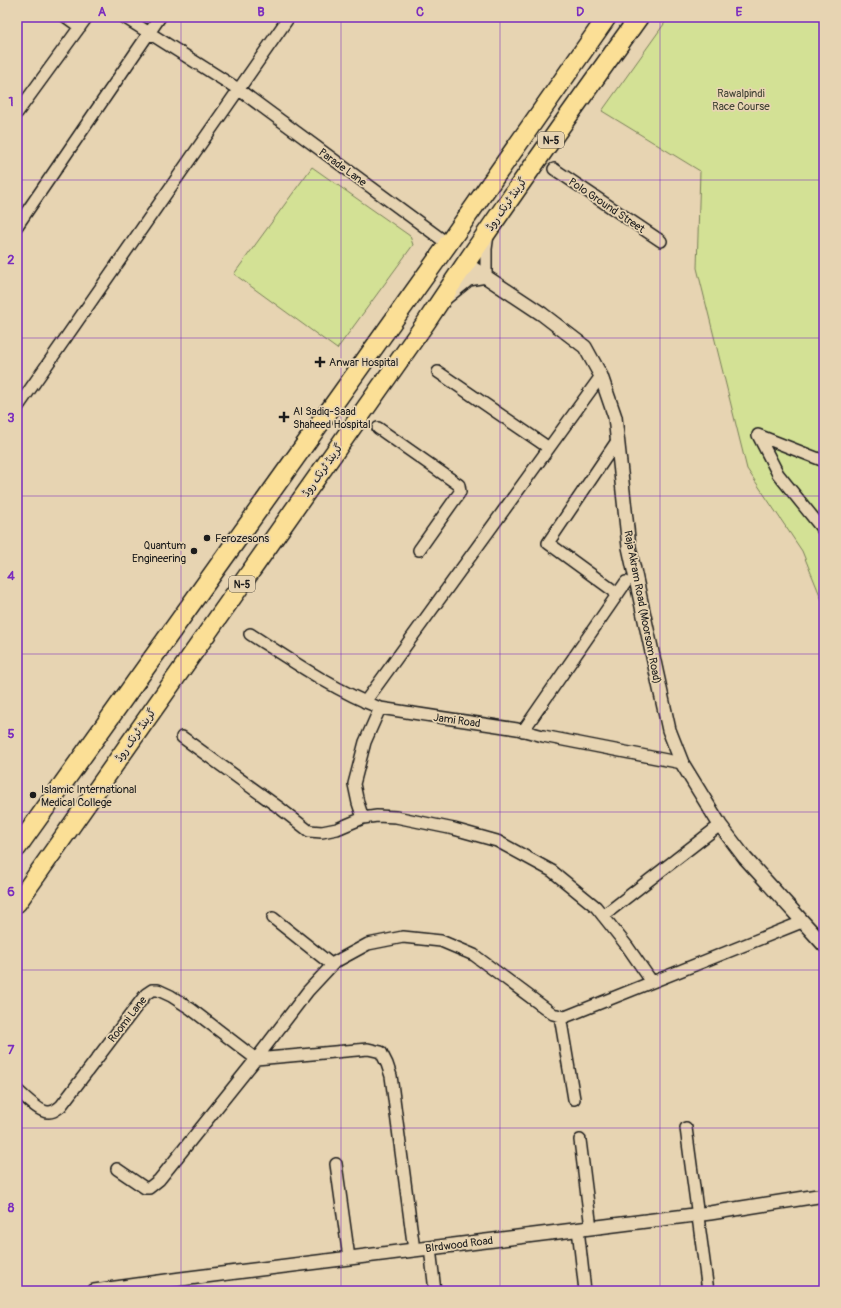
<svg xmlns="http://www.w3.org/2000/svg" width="841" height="1308" font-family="Pangolin,'Playpen Sans Arabic',sans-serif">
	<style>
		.green { fill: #d3e195; stroke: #787e58 }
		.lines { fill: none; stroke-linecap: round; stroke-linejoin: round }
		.minor-casing { stroke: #1c1c1c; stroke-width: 14 }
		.tertiary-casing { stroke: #1c1c1c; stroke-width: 16 }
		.trunk-casing { stroke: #1c1c1c; stroke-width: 21 }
		.minor { stroke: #e7d4b2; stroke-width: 11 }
		.tertiary { stroke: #e7d4b2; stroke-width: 13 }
		.trunk { stroke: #fbdf96; stroke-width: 18 }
		.grid { fill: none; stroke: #7b2cbf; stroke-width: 1; stroke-opacity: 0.55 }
		.poi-dot { fill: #1c1c1c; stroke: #e7d4b2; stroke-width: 1.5 }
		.labels { text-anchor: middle; stroke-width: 3.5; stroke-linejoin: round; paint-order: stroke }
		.shield { fill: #e7d4b2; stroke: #595349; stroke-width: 1 }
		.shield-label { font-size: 10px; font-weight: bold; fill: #1c1c1c }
		.park-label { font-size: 11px; fill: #414334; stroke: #e7d4b2 }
		.street-label { font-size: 11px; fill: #1c1c1c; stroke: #e7d4b2 }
		.poi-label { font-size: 11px; fill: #1c1c1c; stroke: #e7d4b2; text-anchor: start }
		.neatline { fill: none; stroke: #7b2cbf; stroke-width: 1.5 }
		.grid-label { font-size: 13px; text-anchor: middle; font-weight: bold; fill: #7b2cbf }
	</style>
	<rect width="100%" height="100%" fill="#e7d4b2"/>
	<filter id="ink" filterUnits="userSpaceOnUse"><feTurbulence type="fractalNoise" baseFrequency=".025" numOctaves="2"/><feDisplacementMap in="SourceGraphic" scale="8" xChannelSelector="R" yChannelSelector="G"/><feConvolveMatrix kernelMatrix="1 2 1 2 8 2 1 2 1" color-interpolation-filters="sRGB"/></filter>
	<g filter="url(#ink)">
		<path class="green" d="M669 17H824V605L802 551 747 469 697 268 700 171 602 111Z
			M312 167 410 236 413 245 337 349 234 274Z"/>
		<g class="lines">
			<g class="minor-casing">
				<path id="minor" d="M66 17 80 27
					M124 17 238 89 448 244
					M17 113 87 17
					M554 169 661 241
					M17 226 160 17
					M448 297 469 280 486 277V249L488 234
					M438 372 549 448
					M17 408 289 17
					M378 428 459 485 460 492 419 550
					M617 441 548 543 618 594
					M824 461 758 435 778 474 824 531
					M250 634C292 661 334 690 380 708L517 729 543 736 682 763
					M365 702 601 376
					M523 731 626 582
					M182 737 281 809 309 831 322 832 337 829 363 818 377 816 396 817 454 829 497 841 552 871 596 907 627 946 652 982
					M363 818 358 803 354 784 365 742 380 708
					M603 916 720 825
					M273 918 332 965
					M560 1016 574 1099
					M17 1090C24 1096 40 1113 49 1112 54 1112 57 1109 61 1106L146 994 152 990H158L171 996 191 1009 256 1059 368 1049 381 1052 387 1064 391 1076 414 1250
					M686 1128 708 1291
					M580 1140 591 1228
					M336 1164 349 1258
					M117 1169 145 1188H149L159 1180 256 1059 308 991 335 962 368 944 403 937 441 941 474 955 553 1014 565 1017 802 922
					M578 1229 585 1291
					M430 1248 435 1291"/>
			</g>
			<g class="tertiary-casing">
				<path id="tertiary" d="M465 263 542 314 585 347 601 376 615 417 629 547 669 730 682 763 720 825 745 858 824 945
					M94 1291 181 1279 710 1213 824 1195"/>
			</g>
			<g class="trunk-casing">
				<path id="trunk" d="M17 848 448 244 607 17
					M17 903 427 321C495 218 567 117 639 17"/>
			</g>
			<use href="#minor" class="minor"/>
			<use href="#tertiary" class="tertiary"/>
			<use href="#trunk" class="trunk"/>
		</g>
	</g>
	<path class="grid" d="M181 17V1291M341 17V1291M500 17V1291M660 17V1291M17 180H824M17 338H824M17 496H824M17 654H824M17 812H824M17 970H824M17 1128H824"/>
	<g class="poi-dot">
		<path d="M318 356h4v4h4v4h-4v4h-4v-4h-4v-4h4z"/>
		<path d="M282 411h4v4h4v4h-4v4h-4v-4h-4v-4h4z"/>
		<circle cx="207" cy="538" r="4"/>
		<circle cx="194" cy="551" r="4"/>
		<circle cx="33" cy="795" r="4"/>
	</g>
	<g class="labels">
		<g class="shield">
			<rect x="538" y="132" width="26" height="16" rx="3"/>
			<rect x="229" y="576" width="26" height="16" rx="3"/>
		</g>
		<g class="shield-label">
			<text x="551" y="144">N-5</text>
			<text x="242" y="588">N-5</text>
		</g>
		<g class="park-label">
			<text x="741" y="97">Rawalpindi<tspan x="741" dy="13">Race Course</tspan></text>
		</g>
		<g class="street-label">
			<text transform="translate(343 167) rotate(36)" y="4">Parade Lane</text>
			<text transform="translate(506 204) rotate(-55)" y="4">گرینڈ ٹرنک روڈ</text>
			<text transform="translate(607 205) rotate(34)" y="4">Polo Ground Street</text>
			<text transform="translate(322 470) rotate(-55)" y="4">گرینڈ ٹرنک روڈ</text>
			<text transform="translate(643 607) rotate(79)" y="4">Raja Akram Road (Moorsom Road)</text>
			<text transform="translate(457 720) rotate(8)" y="4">Jami Road</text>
			<text transform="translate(135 735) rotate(-55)" y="4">گرینڈ ٹرنک روڈ</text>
			<text transform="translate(127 1019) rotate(-52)" y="4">Roomi Lane</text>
			<text transform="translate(459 1244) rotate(-7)" y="4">BIrdwood Road</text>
		</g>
		<g class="poi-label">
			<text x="329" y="366">Anwar Hospital</text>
			<text x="293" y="415">Al Sadiq-Saad<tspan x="293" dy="13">Shaheed Hospital</tspan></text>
			<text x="215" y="542">Ferozesons</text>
			<text x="186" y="549" text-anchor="end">Quantum<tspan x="186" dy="13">Engineering</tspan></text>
			<text x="41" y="793">Islamic International<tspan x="41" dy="13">Medical College</tspan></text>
		</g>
	</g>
	<rect width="841" height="1308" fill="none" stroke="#e7d4b2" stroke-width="44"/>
	<rect x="22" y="22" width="797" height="1264" class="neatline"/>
	<g class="grid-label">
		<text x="102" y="16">A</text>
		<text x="261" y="16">B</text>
		<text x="420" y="16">C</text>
		<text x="580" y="16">D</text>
		<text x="739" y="16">E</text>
		<text x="11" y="106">1</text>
		<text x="11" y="264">2</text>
		<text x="11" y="422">3</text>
		<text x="11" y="580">4</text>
		<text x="11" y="738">5</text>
		<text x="11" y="896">6</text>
		<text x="11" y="1054">7</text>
		<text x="11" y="1212">8</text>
	</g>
</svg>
